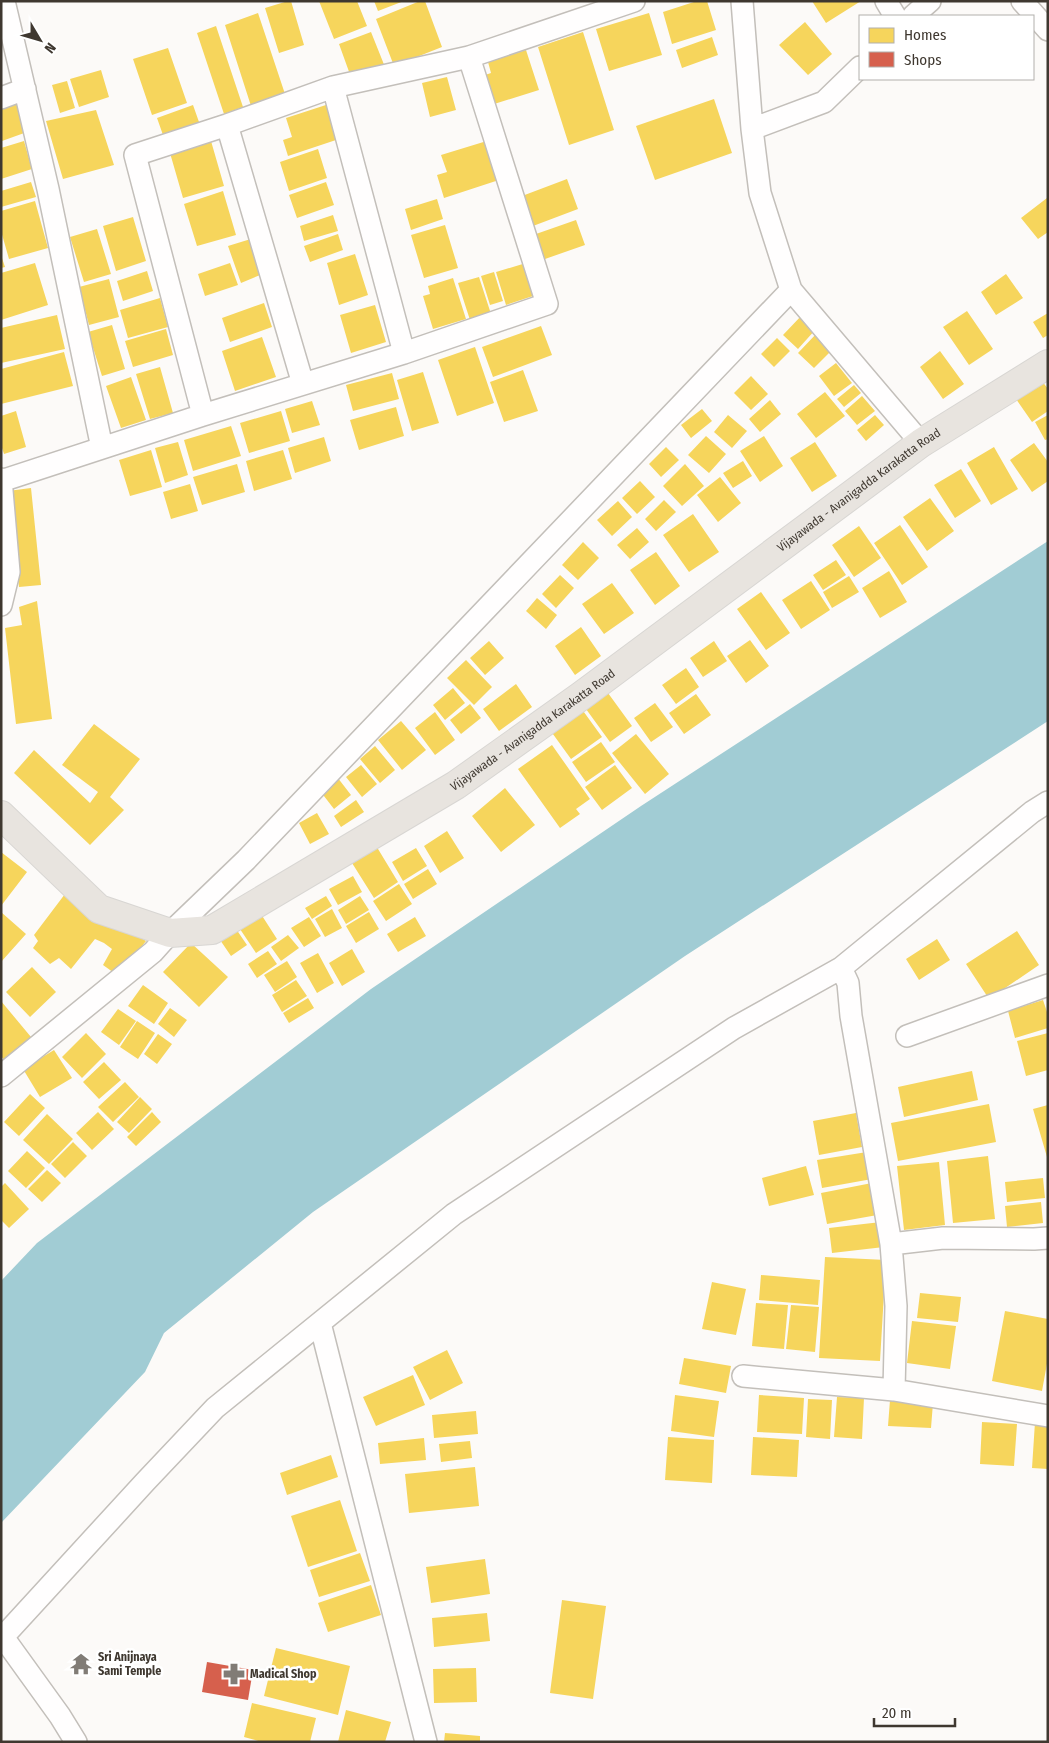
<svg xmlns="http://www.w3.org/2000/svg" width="1049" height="1743" font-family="'Fira Sans Condensed',sans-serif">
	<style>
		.water { fill: #a1ccd4 }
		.homes { fill: #f6d55c }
		.shops { fill: #d6604d }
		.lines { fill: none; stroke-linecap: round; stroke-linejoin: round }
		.street-casing { stroke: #c3bfba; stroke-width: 24 }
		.primary-casing { stroke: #d8d6d3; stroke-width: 30 }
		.street { stroke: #fffefe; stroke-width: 21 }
		.primary { stroke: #e8e4df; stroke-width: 28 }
		.labels { text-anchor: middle; stroke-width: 5; stroke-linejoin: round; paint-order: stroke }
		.street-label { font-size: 12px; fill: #3f3830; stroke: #fff }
		.poi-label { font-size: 12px; font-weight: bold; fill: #3f3830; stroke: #fff; text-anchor: start }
	</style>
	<rect width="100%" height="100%" fill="#fcfaf8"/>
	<path class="water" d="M1048 541V721L685 956 313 1212 164 1333 145 1372 1 1523V1281L37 1243 371 989 641 806Z"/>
	<path class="homes" d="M288 1H291L304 45 279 53 265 8Z
		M319 1H357L367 26 334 39Z
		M374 1H404L378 11Z
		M420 1H425L442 47 394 66 376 19Z
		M697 1H707L716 30 672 44 663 12Z
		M812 1H861L826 23Z
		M258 13 285 94 251 106 225 25Z
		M649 13 662 55 609 71 596 29Z
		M805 22 832 54 808 75 779 45Z
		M216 26 243 107 224 114 197 33Z
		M371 32 385 67 352 80 339 44Z
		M583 32 614 130 569 145 538 47Z
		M712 37 718 55 682 68 676 50Z
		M168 48 187 103 152 115 133 59Z
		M526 50 539 90 491 105 482 76 491 73 488 62Z
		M101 70 109 97 79 107 70 79Z
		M447 77 456 110 430 117 422 83Z
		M67 81 75 108 60 113 52 85Z
		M17 99 27 132 2 141 1 104Z
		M714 99 732 153 655 180 636 126Z
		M329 104 339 139 288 156 283 140 292 137 286 118Z
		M193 105 199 122 163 135 157 118Z
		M96 110 114 165 63 179 46 121Z
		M490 140 502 179 444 198 437 175 447 172 441 155Z
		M24 141 32 169 1 179V148Z
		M211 141 224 186 183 198 170 153Z
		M318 149 327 178 289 191 280 162Z
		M567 179 578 209 533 226 522 196Z
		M31 182 36 197 1 207V191Z
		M326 182 334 205 297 218 289 195Z
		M223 191 236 235 197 246 184 204Z
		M1047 198 1048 232 1038 239 1021 218Z
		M437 199 443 219 411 230 405 209Z
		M35 201 48 248 9 259 1 231V211Z
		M333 215 338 231 304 241 300 226Z
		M133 217 146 261 116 271 103 226Z
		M576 220 585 245 545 259 536 234Z
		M445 225 458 268 424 278 411 235Z
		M97 229 111 274 84 282 70 237Z
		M338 234 343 250 310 262 304 246Z
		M254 238 265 273 241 283 228 246Z
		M355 254 368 295 339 305 327 263Z
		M1 255 5 267 1 268Z
		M35 263 48 305 1 320V273Z
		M230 263 238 285 205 296 198 274Z
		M526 263 536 295 506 305 496 272Z
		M147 271 153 291 123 301 117 281Z
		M494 272 503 301 490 305 481 276Z
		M1006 274 1023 298 996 315 981 292Z
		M479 277 491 314 470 320 458 283Z
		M453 278 466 319 433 329 423 296 430 294 428 286Z
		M109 279 119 317 89 325 79 287Z
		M160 298 168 327 128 338 120 310Z
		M264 303 272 327 230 342 222 318Z
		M375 305 386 342 351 353 340 315Z
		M967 311 993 349 969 365 943 327Z
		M1048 313V335L1043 338 1033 322Z
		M57 315 65 349 1 363V328Z
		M802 315 816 329 798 349 783 335Z
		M112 325 125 369 102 376 88 332Z
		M541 326 552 355 493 377 482 347Z
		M166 329 173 355 133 367 125 341Z
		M817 333 833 349 814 368 798 353Z
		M262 337 276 377 235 391 222 351Z
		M777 338 790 351 774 367 761 354Z
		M475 347 494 403 457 416 438 360Z
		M940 351 964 384 943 399 920 367Z
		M64 352 73 386 1 404V369Z
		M836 363 852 383 834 396 819 376Z
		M160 367 173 413 150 419 136 374Z
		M523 370 538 411 504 422 490 382Z
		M423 372 439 423 412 431 397 380Z
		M392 373 399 399 353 411 346 385Z
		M751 376 768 394 751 410 734 393Z
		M131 377 146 420 121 428 106 386Z
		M1042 381 1048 389V411L1032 422 1016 399Z
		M854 385 861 393 844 407 837 399Z
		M825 392 845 416 816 438 797 414Z
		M862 396 875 411 857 425 845 411Z
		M770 400 781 414 760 432 749 419Z
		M312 401 320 425 292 433 285 409Z
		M396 407 404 436 359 450 350 420Z
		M702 409 712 421 691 438 681 425Z
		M16 411 26 447 4 454 1 445V416Z
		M281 411 290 441 249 453 240 423Z
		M728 415 747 431 732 448 714 432Z
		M875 415 884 425 866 441 857 430Z
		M1048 415V439L1045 440 1035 422Z
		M231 426 241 456 193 471 184 440Z
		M706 436 726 454 709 473 688 455Z
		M764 436 783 466 760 482 740 451Z
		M324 437 331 461 295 473 288 448Z
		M178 442 188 475 165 483 155 448Z
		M815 442 837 476 812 492 790 458Z
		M1034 443 1048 462V481L1032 492 1010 460Z
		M666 447 679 460 661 477 649 464Z
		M994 447 1018 489 991 505 967 463Z
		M151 450 162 487 130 496 119 460Z
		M283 450 292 479 254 491 246 461Z
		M743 461 752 476 733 488 723 473Z
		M237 464 245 492 202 505 193 477Z
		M685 464 704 486 682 506 663 486Z
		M961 469 981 501 955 518 934 485Z
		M720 477 741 503 718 522 697 495Z
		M640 481 655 497 637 514 622 498Z
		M190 484 198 511 171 519 163 492Z
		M31 488 41 585 19 587 8 491Z
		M930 498 954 531 927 551 903 517Z
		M664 500 676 512 656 531 645 519Z
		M618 501 632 517 612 536 597 520Z
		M693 514 719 552 689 572 663 535Z
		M900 525 928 567 902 585 874 543Z
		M859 526 881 558 854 577 832 545Z
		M637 528 649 542 630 559 617 545Z
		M583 542 599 558 578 580 562 565Z
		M656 552 680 586 655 605 630 570Z
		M836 560 846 575 823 590 813 575Z
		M889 571 907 602 880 618 862 588Z
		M560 575 574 588 556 608 542 594Z
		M849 576 859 592 832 608 823 592Z
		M811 581 830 610 801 629 782 600Z
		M612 583 634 613 604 634 582 604Z
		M761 592 790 633 766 650 737 609Z
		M537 598 557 615 546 629 526 611Z
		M37 601 52 719 16 724 5 628 22 625 19 607Z
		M581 627 601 656 575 675 555 646Z
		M750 640 769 666 746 683 727 656Z
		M489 641 504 658 485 675 470 658Z
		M714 641 727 661 703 677 690 658Z
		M466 660 492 687 474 705 447 678Z
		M686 668 699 687 676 704 662 685Z
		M516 684 532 707 499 731 483 709Z
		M453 688 465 703 445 720 433 705Z
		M608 693 632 726 610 742 586 709Z
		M696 694 711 715 684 734 669 713Z
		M655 703 673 727 651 742 634 718Z
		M470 704 481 718 461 734 450 720Z
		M581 708 602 737 571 759 550 730Z
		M435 712 455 740 435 755 415 728Z
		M401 721 426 750 402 770 378 740Z
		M94 724 140 759 110 797 124 810 90 845 14 773 34 750 90 803 98 792 62 765Z
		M636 734 669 774 645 794 612 753Z
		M601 742 615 762 586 782 572 762Z
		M552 745 590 799 576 809 580 814 560 828 518 769Z
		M375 746 395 770 380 783 360 759Z
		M361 765 377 784 362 797 346 777Z
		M615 765 632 788 602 810 585 787Z
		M334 773 351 795 334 809 317 787Z
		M505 788 535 825 501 852 472 816Z
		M356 800 364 812 341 827 334 816Z
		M317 813 329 834 310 844 299 823Z
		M447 831 464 858 440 873 424 846Z
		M372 839 398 882 374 898 347 855Z
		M416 848 427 866 403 881 392 862Z
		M1 852 27 872 1 906Z
		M428 869 437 884 413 899 404 884Z
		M353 876 362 892 338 905 329 889Z
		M399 884 412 904 386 921 373 901Z
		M68 890 146 941 131 960 117 975 103 965 112 949 104 943 95 939 71 969 59 958 50 964 33 948 38 941 34 935Z
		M326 896 332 906 312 919 305 908Z
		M360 896 369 910 346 924 338 910Z
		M332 909 342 928 325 937 315 919Z
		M259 911 277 939 256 953 238 926Z
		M1 912 26 934 1 962Z
		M369 912 379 929 356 943 346 926Z
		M309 917 321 936 304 947 291 928Z
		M415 917 426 936 398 952 387 934Z
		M234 926 247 945 231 956 218 937Z
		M1017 931 1039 965 989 999 966 964Z
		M288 935 299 948 281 961 271 947Z
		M937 939 950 960 919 980 906 959Z
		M191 943 228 977 199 1007 163 972Z
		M352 949 365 972 342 986 329 963Z
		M268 951 277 964 257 978 248 964Z
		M318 953 334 983 317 993 300 963Z
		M287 961 297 977 275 992 264 975Z
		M32 967 56 992 30 1017 6 992Z
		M296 980 307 996 282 1012 272 995Z
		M143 985 168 1003 154 1024 128 1006Z
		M308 998 314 1008 289 1023 283 1013Z
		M1043 1000 1048 1015V1028L1015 1038 1008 1011Z
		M1 1001 31 1037 4 1060 1 1056Z
		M170 1008 187 1020 174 1037 158 1024Z
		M118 1009 136 1021 119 1045 101 1032Z
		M137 1021 155 1033 138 1059 120 1047Z
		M86 1033 106 1054 82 1078 62 1057Z
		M1048 1033V1070L1026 1076 1017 1041Z
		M158 1034 172 1044 157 1064 144 1054Z
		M54 1050 72 1078 40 1097 23 1069Z
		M104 1062 121 1080 99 1099 83 1082Z
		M972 1071 978 1100 904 1117 898 1087Z
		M125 1082 139 1097 113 1122 98 1107Z
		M30 1094 45 1108 19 1136 4 1122Z
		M140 1097 152 1109 129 1133 117 1122Z
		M989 1104 996 1142 898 1161 891 1123Z
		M1048 1105V1157H1047L1033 1109Z
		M98 1112 114 1129 92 1150 76 1133Z
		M152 1112 161 1122 136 1146 127 1137Z
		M856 1113 862 1147 819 1155 813 1121Z
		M47 1114 73 1139 49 1164 23 1140Z
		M73 1142 87 1156 65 1178 51 1164Z
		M27 1151 45 1168 26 1188 8 1171Z
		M867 1152 872 1179 822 1188 817 1160Z
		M988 1156 995 1219 953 1223 947 1161Z
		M939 1162 945 1225 904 1230 897 1166Z
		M806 1166 814 1195 769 1206 762 1178Z
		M47 1170 61 1183 42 1202 28 1189Z
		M1043 1178 1045 1198 1007 1202 1005 1182Z
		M877 1182 883 1214 827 1224 821 1193Z
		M5 1183 29 1209 9 1228 1 1220V1187Z
		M1041 1202 1043 1223 1007 1227 1005 1206Z
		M881 1222 884 1247 832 1253 829 1228Z
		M825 1257 886 1260 880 1361 819 1358Z
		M761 1275 820 1280 818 1305 759 1300Z
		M712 1282 746 1289 736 1335 702 1329Z
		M920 1293 961 1297 958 1322 917 1318Z
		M756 1303 788 1305 784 1349 752 1346Z
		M791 1305 819 1307 815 1352 786 1349Z
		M1005 1311 1048 1319V1358L1042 1391 992 1381Z
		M912 1321 956 1326 950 1369 907 1363Z
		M447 1350 463 1383 430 1400 413 1367Z
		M684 1358 731 1366 726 1393 679 1384Z
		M413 1375 425 1405 376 1426 363 1397Z
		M675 1395 719 1401 714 1437 671 1431Z
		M759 1395 804 1398 802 1434 757 1432Z
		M837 1397 864 1398 862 1439 834 1437Z
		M808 1399 832 1400 830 1439 806 1437Z
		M890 1400 933 1403 931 1428 888 1426Z
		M476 1411 478 1434 434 1438 432 1415Z
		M982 1422 1017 1424 1014 1466 980 1464Z
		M1035 1422H1048V1469L1032 1468Z
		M668 1437 714 1440 712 1483 665 1480Z
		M753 1437 799 1440 797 1477 751 1475Z
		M424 1438 426 1460 380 1464 378 1443Z
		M470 1441 472 1458 441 1462 439 1444Z
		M331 1455 338 1477 287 1495 280 1473Z
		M475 1467 479 1506 409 1513 405 1474Z
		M340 1500 357 1551 308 1567 291 1516Z
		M360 1553 370 1581 319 1597 310 1570Z
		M485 1559 490 1594 431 1603 426 1567Z
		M371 1585 381 1615 328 1632 318 1603Z
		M562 1600 606 1606 593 1699 550 1693Z
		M487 1613 490 1641 434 1647 432 1618Z
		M276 1648 350 1666 338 1715 264 1696Z
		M476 1668 477 1702 434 1703 433 1669Z
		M252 1703 316 1718 310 1742H262L244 1737Z
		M346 1710 391 1722 385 1742H338Z
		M445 1733 480 1736V1742H444Z"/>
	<path class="shops" d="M207 1662 253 1670 248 1700 202 1692Z"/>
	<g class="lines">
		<g class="street-casing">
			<path id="street" d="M4 1 48 189 102 448
				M742 1 752 129 760 193 791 290 921 443
				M886 1 895 16
				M1022 1 1048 30
				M913 16 930 1
				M333 87 404 353
				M1 98 25 89
				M227 125 303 384
				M752 129 824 102 860 67
				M203 415 135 155 227 125 333 87 469 57 634 1
				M1 479 9 572 1 605
				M1 481 203 415 404 353 547 304 469 57
				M841 968 848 983 851 1016 891 1244 896 1306 894 1390
				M907 1036 1048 985
				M1 1076 153 952 170 933 246 860 791 290
				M891 1244 943 1238 1034 1239 1048 1238
				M320 1323 426 1742
				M743 1376 894 1390 1048 1416
				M1 1636 3 1637 145 1482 215 1408 454 1214 734 1028 841 968 1032 812 1048 802
				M3 1637 60 1716 76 1742"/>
		</g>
		<g class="primary-casing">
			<g id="primary">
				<path id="s1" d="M1 815 99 909 170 933 212 930 456 785 581 696 921 443 1048 364"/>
			</g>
		</g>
		<use href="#street" class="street"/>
		<use href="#primary" class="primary"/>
	</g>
	<defs>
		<g id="temple-bare" transform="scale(1.725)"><path d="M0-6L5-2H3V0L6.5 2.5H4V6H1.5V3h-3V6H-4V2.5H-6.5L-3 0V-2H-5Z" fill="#817c76" stroke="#fff" stroke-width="2.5" paint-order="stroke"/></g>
		<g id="pharmacy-bare" transform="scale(1.725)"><path d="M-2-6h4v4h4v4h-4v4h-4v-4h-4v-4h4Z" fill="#817c76" stroke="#fff" stroke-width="2.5" paint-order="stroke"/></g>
	</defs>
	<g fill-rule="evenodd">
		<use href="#temple-bare" x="81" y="1664"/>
		<use href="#pharmacy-bare" x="234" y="1674"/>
	</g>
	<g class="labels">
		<g class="street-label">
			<text dy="4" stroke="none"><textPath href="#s1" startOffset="1036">Vijayawada - Avanigadda Karakatta Road</textPath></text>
			<text dy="4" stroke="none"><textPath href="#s1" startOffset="631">Vijayawada - Avanigadda Karakatta Road</textPath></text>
		</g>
		<g class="poi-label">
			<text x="98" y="1661">Sri Anijnaya<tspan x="98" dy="14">Sami Temple</tspan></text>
			<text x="250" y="1678">Madical Shop</text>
		</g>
	</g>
	<rect width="1049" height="1743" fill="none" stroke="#3f3830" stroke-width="5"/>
	<rect x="859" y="15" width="175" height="65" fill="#ffffff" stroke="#b2afac"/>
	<rect x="869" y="28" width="25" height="15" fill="#f6d55c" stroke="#b2afac"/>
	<text x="904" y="40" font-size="15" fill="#3f3830">Homes</text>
	<rect x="869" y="52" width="25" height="15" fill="#d6604d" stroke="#b2afac"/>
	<text x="904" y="65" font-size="15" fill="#3f3830">Shops</text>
	<g transform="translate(40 40) rotate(128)" stroke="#ffffff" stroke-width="4" paint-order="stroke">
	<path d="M0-4L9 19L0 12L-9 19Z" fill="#3f3830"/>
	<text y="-8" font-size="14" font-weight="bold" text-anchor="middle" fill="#3f3830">N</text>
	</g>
	<path d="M874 1718v8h81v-8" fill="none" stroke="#3f3830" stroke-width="2.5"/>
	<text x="882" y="1718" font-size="15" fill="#3f3830" stroke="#ffffff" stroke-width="4" paint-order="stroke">20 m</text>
</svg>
